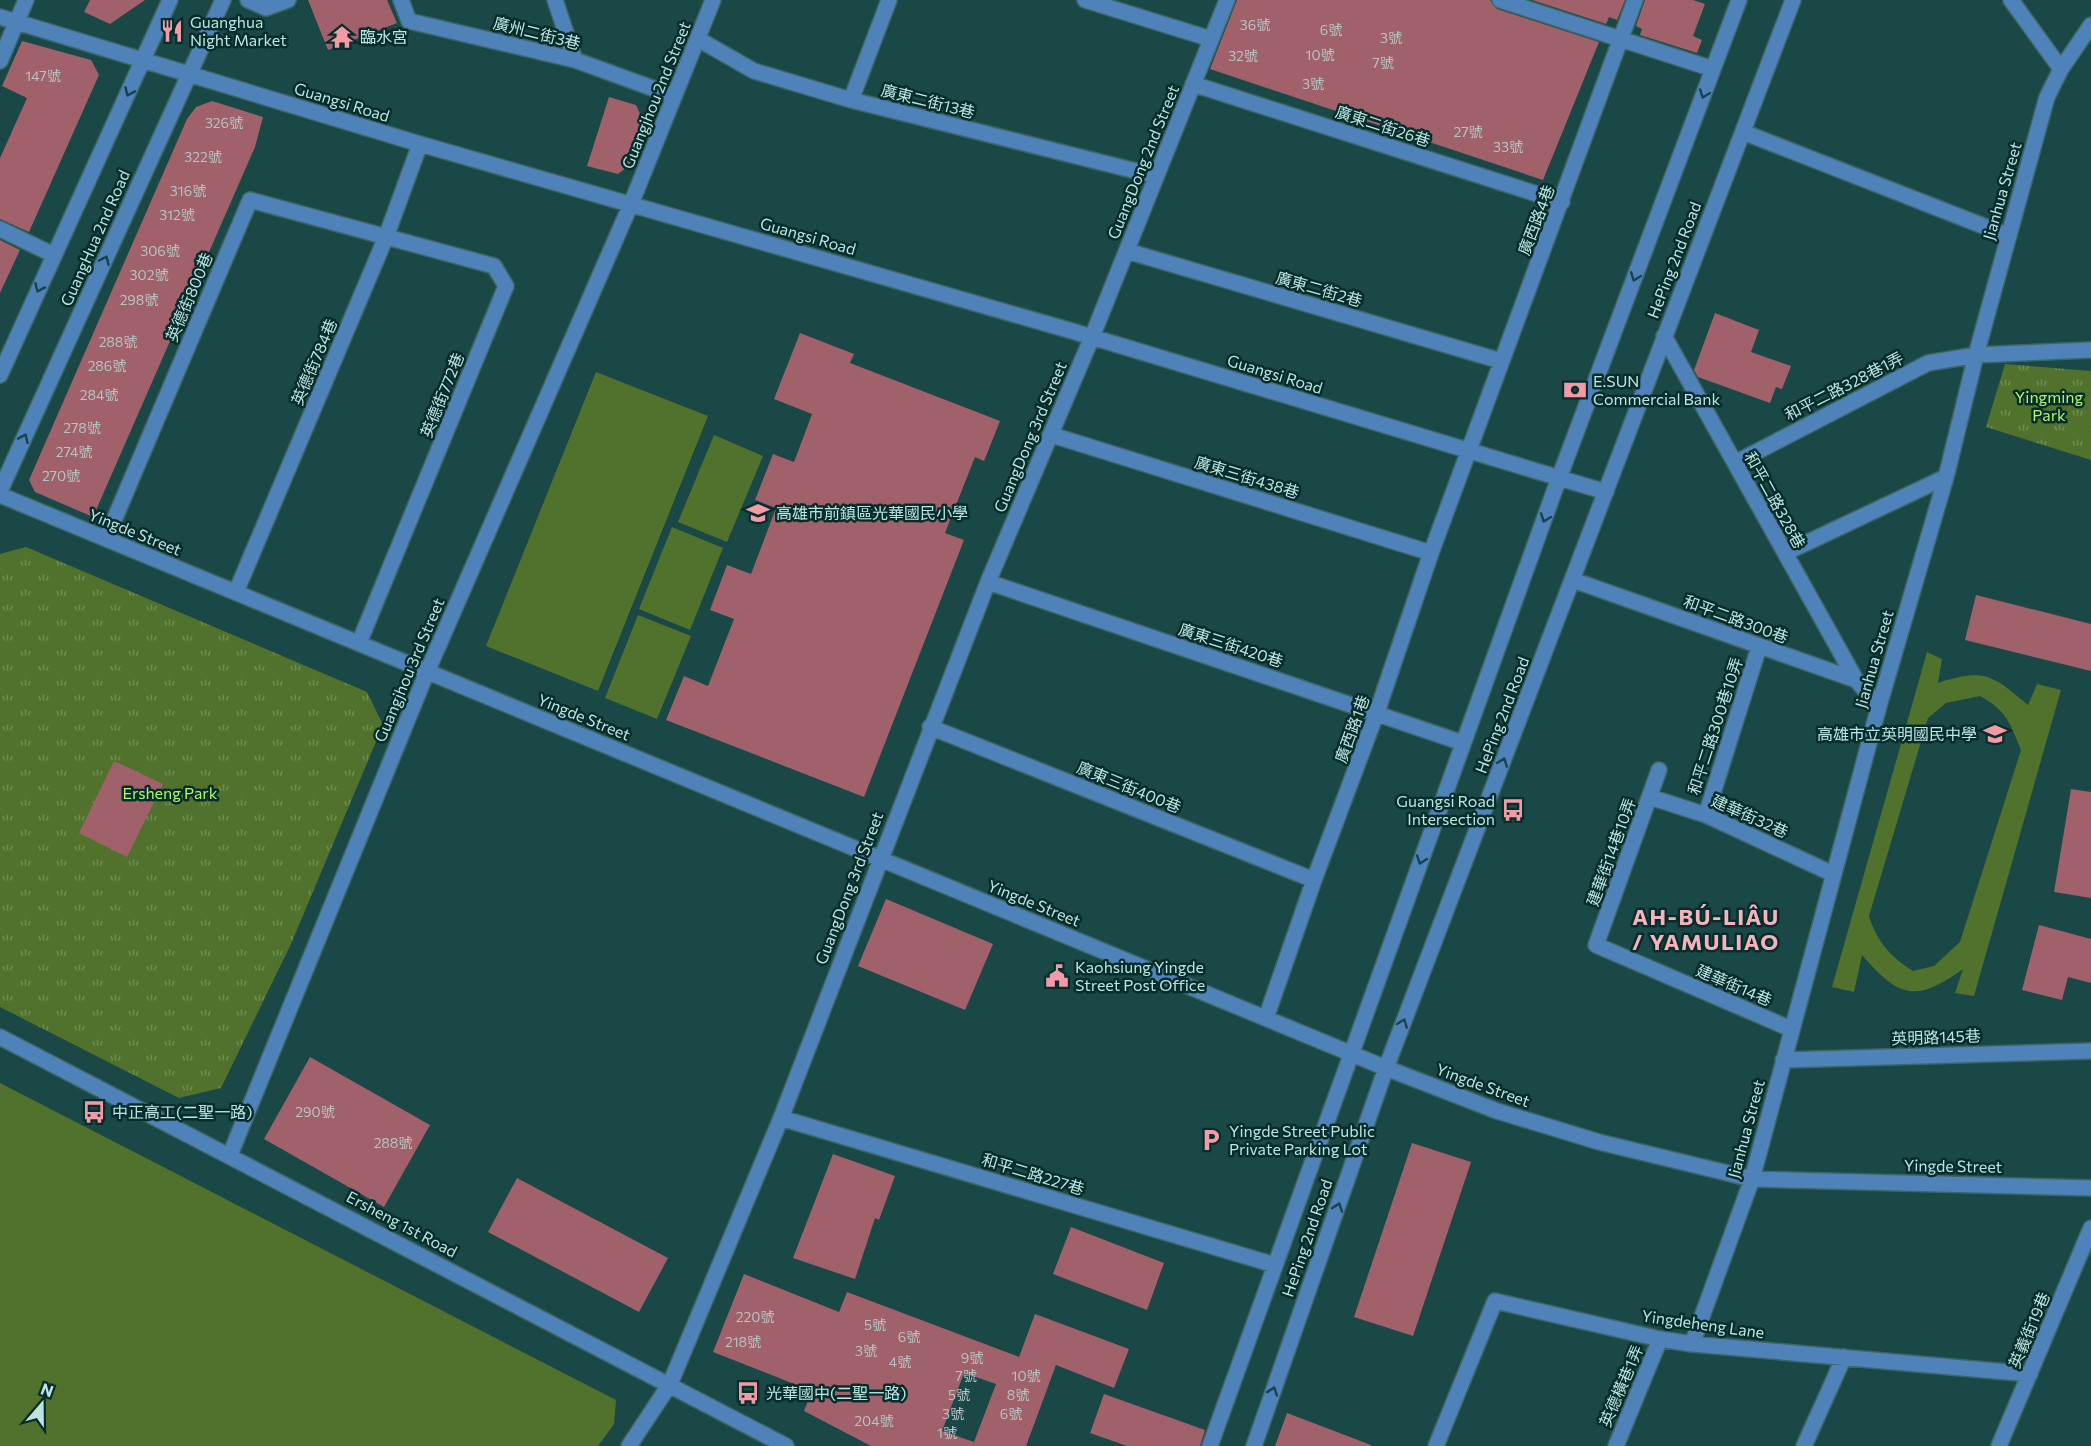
<svg xmlns="http://www.w3.org/2000/svg" width="2091" height="1446" font-family="Commissioner,'Noto Sans TC',sans-serif">
	<style>
		.grass { fill: #51722c; fill-rule: evenodd }
		.park { fill: url(#park-tufts) }
		.building { fill: #a1616a; fill-rule: evenodd }
		.lines { fill: none; stroke-linecap: round; stroke-linejoin: round }
		.minor-casing { stroke: #3a6765; stroke-width: 18 }
		.minor { stroke: #4f82b8; stroke-width: 15 }
		.oneway { stroke: #18424e }
		.labels { text-anchor: middle; stroke-width: 5; stroke-linejoin: round; paint-order: stroke }
		.number-label { font-size: 14px; fill: #b5c3c3 }
		.poi-label { font-size: 16px; fill: #bce4e1; stroke: #062d2b; text-anchor: start }
		.street-label { font-size: 16px; fill: #bce4e1; stroke: #062d2b }
		.park-label { font-size: 16px; fill: #b1f663; stroke: #062d2b }
		.district-label { font-size: 22px; font-weight: bold; letter-spacing: 1.5px; fill: #f7b3bb; stroke: #062d2b }
	</style>
	<defs>
		<pattern id="park-tufts" width="24" height="20" patternUnits="userSpaceOnUse" patternTransform="scale(1.5)"><rect width="24" height="20" fill="#51722c"/><path d="M3 7l-1-3M5 7V3M7 7l1-3M15 17l-1-3M17 17v-4M19 17l1-3" fill="none" stroke="#708d54"/></pattern>
	</defs>
	<rect width="100%" height="100%" fill="#194846"/>
	<path class="grass" d="M596 372 708 416 598 691 486 646Z
		M714 435 763 456 727 542 678 522Z
		M672 527 723 548 690 630 639 609Z
		M638 615 691 636 657 719 605 698Z
		M1927 652 1942 659 1938 683C1985 668 1992 675 2028 705L2037 684 2061 690 1974 996 1955 993 1963 969C1916 1003 1899 998 1862 955L1854 992 1832 987ZM1980 696C2006 710 2010 723 2021 750L1960 942 1934 966 1913 971C1891 957 1877 942 1869 916L1928 718 1946 703Z
		M0 1083 616 1400 614 1424 598 1446H0Z"/>
	<path class="park" d="M2005 364 2091 371V460L1986 427Z
		M26 547 367 692 383 725 291 944 221 1088 179 1098 0 1007V554Z"/>
	<path class="building" d="M90 0H145L110 24 84 12Z
		M308 0H387L397 23 328 50Z
		M1237 0H1490L1497 9 1599 42 1543 180 1210 69Z
		M1532 0H1625L1617 20 1609 17 1606 24Z
		M1645 0H1693L1705 4 1693 36 1702 40 1697 53 1640 35 1642 29 1636 26Z
		M22 41 91 60 99 75 29 232 0 219V158L27 98 2 86Z
		M609 97 636 105 644 123 629 166 618 174 587 166Z
		M212 101 263 117 255 147 93 517 35 492 29 480 187 119 196 107Z
		M0 240 20 250 0 293Z
		M1715 313 1759 330 1751 352 1791 366 1782 389 1776 387 1770 403 1698 377 1694 370Z
		M800 333 854 354 850 363 1000 421 984 461 975 457 945 533 964 540 864 797 666 720 684 676 708 686 734 619 710 610 727 565 751 574 776 508 755 500 773 454 794 462 812 414 774 399Z
		M1976 595 2091 624V671L1965 640Z
		M114 761 163 784 127 857 79 833Z
		M2071 789 2091 792V898L2054 892Z
		M886 899 993 944 965 1010 858 966Z
		M2039 925 2091 939V983L2068 977 2062 1000 2022 990Z
		M310 1057 430 1125 384 1207 264 1139Z
		M1412 1143 1471 1162 1413 1336 1354 1317Z
		M833 1154 895 1176 879 1220 875 1218 855 1279 793 1258Z
		M517 1178 668 1258 639 1312 488 1232Z
		M1071 1227 1164 1263 1147 1310 1053 1274Z
		M744 1274 839 1312 847 1292 1019 1357 1035 1314 1129 1349 1114 1388 1056 1365 1026 1446H871L804 1411 812 1391 713 1352ZM964 1373 996 1384 974 1442 942 1431Z
		M1104 1394 1205 1430 1200 1446H1127L1090 1433Z
		M1287 1413 1371 1445 1370 1446H1275Z"/>
	<g class="lines">
		<g class="minor-casing">
			<path id="minor" d="M248 0 266 8 288 0
				M401 0 409 21 575 60 674 96
				M555 0 575 60
				M1085 0 1211 39
				M1500 0 1713 69
				M2011 0 2061 69
				M0 17 420 144 1072 331 1606 492
				M698 39 754 71 851 100 1156 176
				M0 61 26 0
				M1193 84 1562 202
				M851 100 889 0
				M1743 132 2009 236
				M0 229 54 255
				M1127 251 1501 361
				M1664 336 1856 680
				M0 375 170 0
				M1052 435 1431 553
				M1735 463 1928 363 1976 355 2091 350
				M0 491 223 0
				M0 495 1386 1068 1497 1111 1599 1142 1752 1179 2091 1188
				M106 539 250 200 494 266 506 286 359 643
				M1785 553 1946 477
				M1573 580 1856 680 1879 706
				M988 582 1463 743
				M236 592 386 237 420 144
				M930 727 1314 880
				M1659 770 1596 945 1791 1029
				M1650 797 1706 815 1833 874
				M1706 815 1759 647
				M1266 1018 1314 880 1377 712 1431 553 1635 0
				M0 1037 786 1446
				M1783 1060 2091 1051
				M781 1118 1275 1265
				M230 1155 427 672 631 204 713 0
				M1692 1344 1752 1179 1879 706 1946 477 1976 355 2047 97 2061 69 2091 25
				M629 1446 670 1384 781 1118 988 582 1092 337 1227 0
				M1210 1446 1559 478 1739 0
				M1254 1446 1386 1068 1793 0
				M1436 1446 1495 1301 1660 1339 1692 1344 2030 1374
				M1616 1446 1660 1339
				M1804 1446 1844 1357
				M1999 1446 2091 1228"/>
		</g>
		<use href="#minor" class="minor"/>
	</g>
	<defs><path id="oneway-chevron" d="M-2-3.5L2.5 0L-2 3.5" fill="none" stroke-width="1.6" stroke-linecap="round" stroke-linejoin="round" transform="scale(1.5)"/></defs>
	<g class="oneway">
		<use href="#oneway-chevron" transform="translate(129 92) rotate(114)"/>
		<use href="#oneway-chevron" transform="translate(1704 94) rotate(110)"/>
		<use href="#oneway-chevron" transform="translate(105 260) rotate(-66)"/>
		<use href="#oneway-chevron" transform="translate(1635 277) rotate(111)"/>
		<use href="#oneway-chevron" transform="translate(39 288) rotate(114)"/>
		<use href="#oneway-chevron" transform="translate(24 438) rotate(-66)"/>
		<use href="#oneway-chevron" transform="translate(1545 518) rotate(110)"/>
		<use href="#oneway-chevron" transform="translate(1503 762) rotate(-69)"/>
		<use href="#oneway-chevron" transform="translate(1421 860) rotate(110)"/>
		<use href="#oneway-chevron" transform="translate(1403 1023) rotate(-69)"/>
		<use href="#oneway-chevron" transform="translate(1338 1207) rotate(-71)"/>
		<use href="#oneway-chevron" transform="translate(1273 1391) rotate(-71)"/>
	</g>
	<defs>
		<g id="restaurant-bare" transform="scale(1.8)"><path d="M-5-6h1v4h1v-4h1v4h1v-4h1v5L-1.5 .5V6h-2V.5L-5-1ZM5-6V6H3V1.5H1.5Q1.5-4 5-6Z" fill="#f39aa7" stroke="#062d2b" stroke-width="2.5" paint-order="stroke"/></g>
		<g id="temple-bare" transform="scale(1.8)"><path d="M0-6L5-2H3V0L6.5 2.5H4V6H1.5V3h-3V6H-4V2.5H-6.5L-3 0V-2H-5Z" fill="#f39aa7" stroke="#062d2b" stroke-width="2.5" paint-order="stroke"/></g>
		<g id="bank-bare" transform="scale(1.8)"><path d="M-6-4H6V4H-6ZM0-2.3a2.3 2.3 0 1 0 0 4.6a2.3 2.3 0 1 0 0-4.6Z" fill="#f39aa7" stroke="#062d2b" stroke-width="2.5" paint-order="stroke"/></g>
		<g id="school-bare" transform="scale(1.8)"><path d="M0-5L7-2L0 1L-7-2ZM-4 1L0 2.5L4 1V4Q0 6-4 4Z" fill="#f39aa7" stroke="#062d2b" stroke-width="2.5" paint-order="stroke"/></g>
		<g id="bus-bare" transform="scale(1.8)"><path d="M-5-6H5V4H4V6H2V4H-2V6H-4V4H-5ZM-3.5-4V0h7V-4ZM-3.5 1.2v1.5H-2V1.2ZM2 1.2v1.5H3.5V1.2Z" fill="#f39aa7" stroke="#062d2b" stroke-width="2.5" paint-order="stroke"/></g>
		<g id="civic-bare" transform="scale(1.8)"><path d="M-.6-6.5H3V-4.5H.6V-3L4-1V1h2V6H-6V1h2V-1L-.6-3ZM-1.2 2.5V6h2.4V2.5Z" fill="#f39aa7" stroke="#062d2b" stroke-width="2.5" paint-order="stroke"/></g>
		<g id="parking-bare" transform="scale(1.8)"><path d="M-3.5-5.5H1a3.5 3.5 0 0 1 0 7H-1V5.5H-3.5ZM-1-3.4V-.6H.8a1.4 1.4 0 0 0 0-2.8Z" fill="#f39aa7" stroke="#062d2b" stroke-width="2.5" paint-order="stroke"/></g>
	</defs>
	<g fill-rule="evenodd">
		<use href="#restaurant-bare" x="172" y="31"/>
		<use href="#temple-bare" x="342" y="37"/>
		<use href="#bank-bare" x="1575" y="390"/>
		<use href="#school-bare" x="758" y="513"/>
		<use href="#school-bare" x="1995" y="734"/>
		<use href="#bus-bare" x="1513" y="810"/>
		<use href="#civic-bare" x="1057" y="976"/>
		<use href="#bus-bare" x="94" y="1112"/>
		<use href="#parking-bare" x="1211" y="1140"/>
		<use href="#bus-bare" x="748" y="1393"/>
	</g>
	<g class="labels">
		<g class="number-label">
			<text x="1255" y="30">36號</text>
			<text x="1331" y="35">6號</text>
			<text x="1391" y="43">3號</text>
			<text x="1320" y="60">10號</text>
			<text x="1243" y="61">32號</text>
			<text x="1383" y="68">7號</text>
			<text x="43" y="81">147號</text>
			<text x="1313" y="89">3號</text>
			<text x="224" y="128">326號</text>
			<text x="1468" y="137">27號</text>
			<text x="1508" y="152">33號</text>
			<text x="203" y="162">322號</text>
			<text x="188" y="196">316號</text>
			<text x="177" y="220">312號</text>
			<text x="160" y="256">306號</text>
			<text x="149" y="280">302號</text>
			<text x="139" y="305">298號</text>
			<text x="118" y="347">288號</text>
			<text x="107" y="371">286號</text>
			<text x="99" y="400">284號</text>
			<text x="82" y="433">278號</text>
			<text x="74" y="457">274號</text>
			<text x="61" y="481">270號</text>
			<text x="315" y="1117">290號</text>
			<text x="393" y="1148">288號</text>
			<text x="755" y="1322">220號</text>
			<text x="875" y="1330">5號</text>
			<text x="909" y="1342">6號</text>
			<text x="743" y="1347">218號</text>
			<text x="866" y="1356">3號</text>
			<text x="972" y="1363">9號</text>
			<text x="900" y="1367">4號</text>
			<text x="966" y="1381">7號</text>
			<text x="1026" y="1381">10號</text>
			<text x="959" y="1400">5號</text>
			<text x="1018" y="1400">8號</text>
			<text x="953" y="1419">3號</text>
			<text x="1011" y="1419">6號</text>
			<text x="874" y="1426">204號</text>
			<text x="947" y="1438">1號</text>
		</g>
		<g class="poi-label">
			<text x="190" y="28">Guanghua<tspan x="190" dy="18">Night Market</tspan></text>
			<text x="360" y="43">臨水宮</text>
			<text x="1593" y="387">E.SUN<tspan x="1593" dy="18">Commercial Bank</tspan></text>
			<text x="776" y="519">高雄市前鎮區光華國民小學</text>
			<text x="1977" y="740" text-anchor="end">高雄市立英明國民中學</text>
			<text x="1495" y="807" text-anchor="end">Guangsi Road<tspan x="1495" dy="18">Intersection</tspan></text>
			<text x="1075" y="973">Kaohsiung Yingde<tspan x="1075" dy="18">Street Post Office</tspan></text>
			<text x="112" y="1118">中正高工(二聖一路)</text>
			<text x="1229" y="1137">Yingde Street Public<tspan x="1229" dy="18">Private Parking Lot</tspan></text>
			<text x="766" y="1399">光華國中(二聖一路)</text>
		</g>
		<g class="street-label">
			<text transform="translate(537 33) rotate(14)" y="6">廣州二街3巷</text>
			<text transform="translate(656 95) rotate(-68)" y="6">Guangjhou 2nd Street</text>
			<text transform="translate(928 101) rotate(14)" y="6">廣東二街13巷</text>
			<text transform="translate(342 102) rotate(17)" y="6">Guangsi Road</text>
			<text transform="translate(1383 126) rotate(18)" y="6">廣東二街26巷</text>
			<text transform="translate(1143 162) rotate(-68)" y="6">GuangDong 2nd Street</text>
			<text transform="translate(2002 191) rotate(-74)" y="6">Jianhua Street</text>
			<text transform="translate(1536 220) rotate(-69)" y="6">廣西路4巷</text>
			<text transform="translate(808 236) rotate(16)" y="6">Guangsi Road</text>
			<text transform="translate(95 238) rotate(-66)" y="6">GuangHua 2nd Road</text>
			<text transform="translate(1674 260) rotate(-69)" y="6">HePing 2nd Road</text>
			<text transform="translate(1319 289) rotate(16)" y="6">廣東二街2巷</text>
			<text transform="translate(189 297) rotate(-67)" y="6">英德街800巷</text>
			<text transform="translate(314 362) rotate(-67)" y="6">英德街784巷</text>
			<text transform="translate(1275 374) rotate(17)" y="6">Guangsi Road</text>
			<text transform="translate(1844 386) rotate(-27)" y="6">和平二路328巷1弄</text>
			<text transform="translate(442 395) rotate(-68)" y="6">英德街772巷</text>
			<text transform="translate(1030 437) rotate(-67)" y="6">GuangDong 3rd Street</text>
			<text transform="translate(1247 477) rotate(17)" y="6">廣東三街438巷</text>
			<text transform="translate(1775 500) rotate(61)" y="6">和平二路328巷</text>
			<text transform="translate(135 532) rotate(22)" y="6">Yingde Street</text>
			<text transform="translate(1736 619) rotate(20)" y="6">和平二路300巷</text>
			<text transform="translate(1231 645) rotate(18)" y="6">廣東三街420巷</text>
			<text transform="translate(1874 659) rotate(-74)" y="6">Jianhua Street</text>
			<text transform="translate(409 670) rotate(-67)" y="6">Guangjhou 3rd Street</text>
			<text transform="translate(1502 715) rotate(-69)" y="6">HePing 2nd Road</text>
			<text transform="translate(584 717) rotate(22)" y="6">Yingde Street</text>
			<text transform="translate(1715 726) rotate(-72)" y="6">和平二路300巷10弄</text>
			<text transform="translate(1352 729) rotate(-70)" y="6">廣西路1巷</text>
			<text transform="translate(1129 787) rotate(22)" y="6">廣東三街400巷</text>
			<text transform="translate(1750 816) rotate(24)" y="6">建華街32巷</text>
			<text transform="translate(1611 852) rotate(-70)" y="6">建華街14巷10弄</text>
			<text transform="translate(849 888) rotate(-69)" y="6">GuangDong 3rd Street</text>
			<text transform="translate(1034 903) rotate(22)" y="6">Yingde Street</text>
			<text transform="translate(1734 985) rotate(23)" y="6">建華街14巷</text>
			<text transform="translate(1936 1037) rotate(-2)" y="6">英明路145巷</text>
			<text transform="translate(1483 1085) rotate(20)" y="6">Yingde Street</text>
			<text transform="translate(1746 1129) rotate(-75)" y="6">Jianhua Street</text>
			<text transform="translate(1953 1166) rotate(1)" y="6">Yingde Street</text>
			<text transform="translate(1033 1174) rotate(17)" y="6">和平二路227巷</text>
			<text transform="translate(402 1224) rotate(28)" y="6">Ersheng 1st Road</text>
			<text transform="translate(1307 1238) rotate(-71)" y="6">HePing 2nd Road</text>
			<text transform="translate(1703 1324) rotate(8)" y="6">Yingdeheng Lane</text>
			<text transform="translate(2029 1330) rotate(-67)" y="6">英義街19巷</text>
			<text transform="translate(1621 1386) rotate(-67)" y="6">英德橫巷1弄</text>
		</g>
		<g class="park-label">
			<text x="2049" y="403">Yingming<tspan x="2049" dy="18">Park</tspan></text>
			<text x="170" y="799">Ersheng Park</text>
		</g>
		<g class="district-label">
			<text x="1706" y="925">AH-BÚ-LIÂU<tspan x="1706" dy="25">/ YAMULIAO</tspan></text>
		</g>
	</g>
	<g transform="translate(42 1404) rotate(20)" stroke="#062d2b" stroke-width="4.5" paint-order="stroke">
	<path d="M0-4.5L10 22L0 15L-10 22Z" fill="#bce4e1"/>
	<text y="-9" font-size="16" font-weight="bold" text-anchor="middle" fill="#bce4e1">N</text>
	</g>
</svg>
